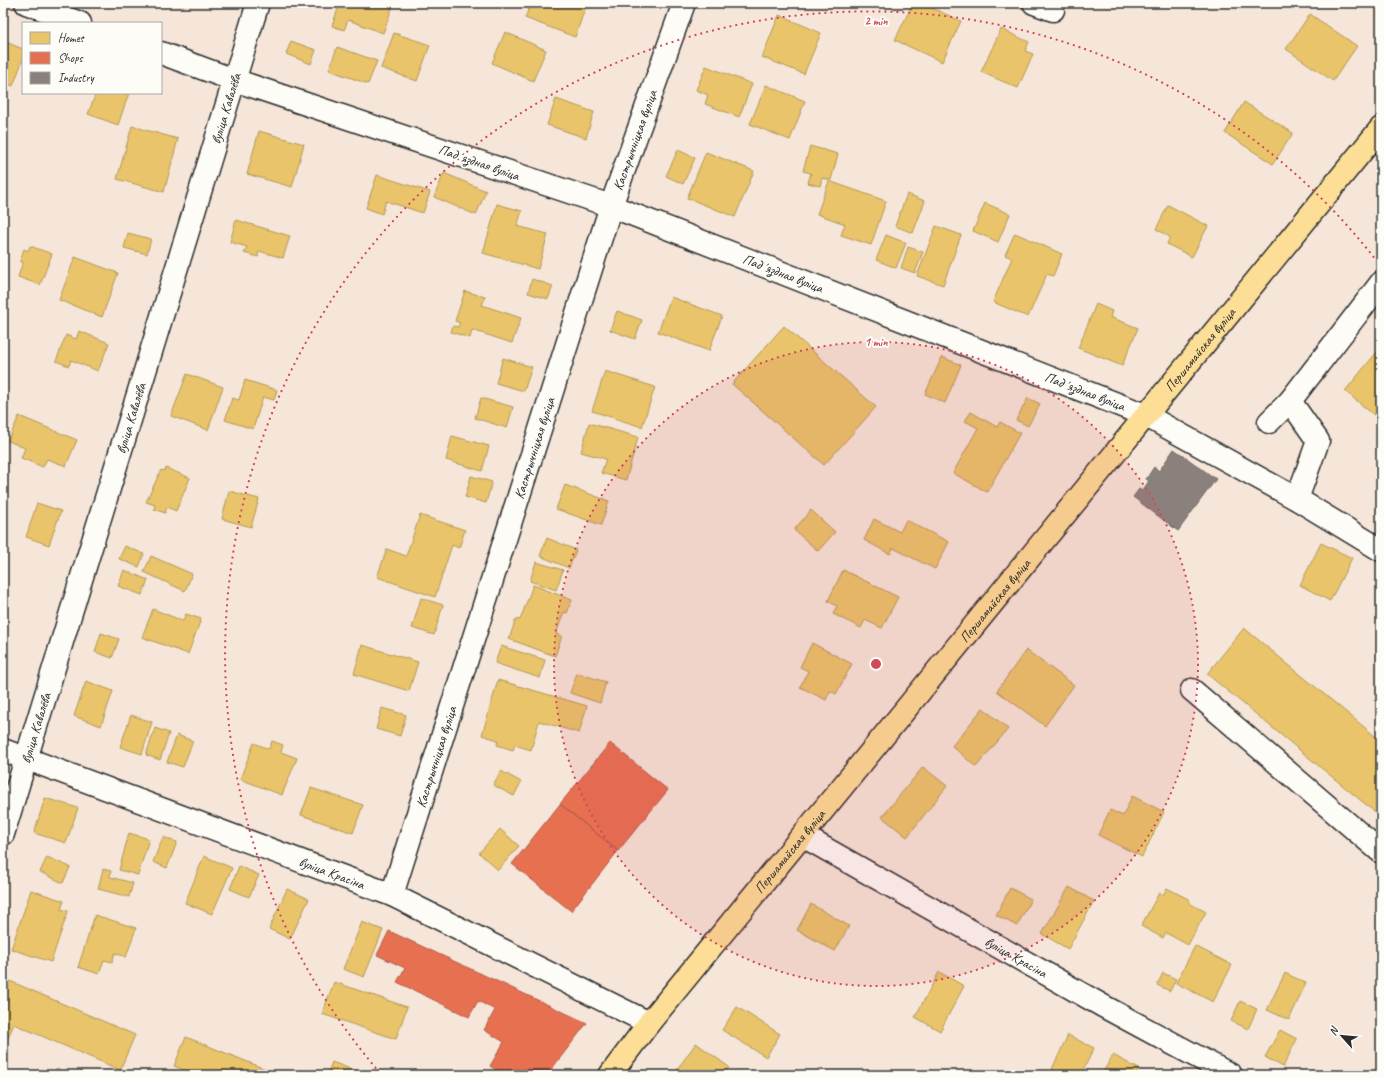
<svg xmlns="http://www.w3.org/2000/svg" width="1384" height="1078" font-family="Caveat,sans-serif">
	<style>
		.homes { fill: #e9c46a; stroke: #b09657 }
		.shops { fill: #e76f51; stroke: #af5b46 }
		.industry { fill: #8a817c; stroke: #6e6764 }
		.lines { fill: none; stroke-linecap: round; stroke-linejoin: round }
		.minor-casing { stroke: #2b2b2b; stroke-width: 25 }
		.major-casing { stroke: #2b2b2b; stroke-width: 25 }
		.minor { stroke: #fdfcf7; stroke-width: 22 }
		.major { stroke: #fcde96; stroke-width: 22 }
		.ring { fill: none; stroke: #d1495b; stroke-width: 2; stroke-dasharray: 2 4 }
		.labels { text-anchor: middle; stroke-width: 4; stroke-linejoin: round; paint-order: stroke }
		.street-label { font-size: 14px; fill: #2b2b2b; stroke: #fdfcf7 }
		.centre { fill: #d1495b; stroke: #fdfcf7; stroke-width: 2 }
		.ring-label { font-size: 12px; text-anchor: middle; font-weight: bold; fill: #d1495b; stroke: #fdfcf7; stroke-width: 4; stroke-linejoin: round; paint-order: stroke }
	</style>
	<rect width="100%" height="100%" fill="#f5e6d9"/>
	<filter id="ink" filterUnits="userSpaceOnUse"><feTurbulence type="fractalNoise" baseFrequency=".025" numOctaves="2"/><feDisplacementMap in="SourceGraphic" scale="8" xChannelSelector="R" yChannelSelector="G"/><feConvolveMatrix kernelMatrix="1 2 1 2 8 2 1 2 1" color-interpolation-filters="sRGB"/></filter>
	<g filter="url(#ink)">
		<path class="homes" d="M340 3H394L383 33 348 20 344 30 332 26Z
			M531 3H587L575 37 525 18Z
			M913 3H921L961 21 942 62 895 40Z
			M1310 14 1357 46 1333 81 1286 49Z
			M779 15 821 33 804 74 762 57Z
			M1001 29 1029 42 1025 51 1033 54 1018 88 981 72Z
			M505 32 546 50 533 81 492 63Z
			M394 33 430 45 417 81 381 68Z
			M3 41 23 49V59L13 86 3 82Z
			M291 41 316 50 311 64 286 54Z
			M337 47 377 61 368 84 329 70Z
			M706 66 752 84 739 117 705 104 708 95 696 90Z
			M766 85 805 101 790 140 750 124Z
			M96 93H129L118 125 88 114Z
			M556 99 594 112 586 138 547 125Z
			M1244 102 1293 133 1273 164 1225 133Z
			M132 126 178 139 164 192 117 179Z
			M259 131 304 144 292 187 247 174Z
			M810 146 838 154 831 180 822 178 820 186 808 183 811 173 803 171Z
			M678 150 695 158 683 184 666 176Z
			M706 152 754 171 735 217 687 198Z
			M444 173 486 191 476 215 434 197Z
			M377 175 430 192 423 213 386 201 382 214 366 208Z
			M829 181 886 201 871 245 841 235 845 224 817 214Z
			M907 194 925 201 913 233 895 226Z
			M985 203 1010 214 998 242 973 231Z
			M497 204 522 211 517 226 548 234 538 269 483 253Z
			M1168 205 1208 226 1192 257 1167 244 1170 237 1156 229Z
			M236 220 290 236 283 258 259 251 258 257 244 253 247 247 230 242Z
			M936 226 961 235 943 285 917 276Z
			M128 233 151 239 147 254 124 248Z
			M1015 233 1062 254 1053 276 1047 274 1028 317 993 302 1012 258 1005 255Z
			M886 235 906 243 896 268 876 260Z
			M30 246 52 254 40 285 18 277 23 262 20 261 24 249 28 251Z
			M908 247 923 252 915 273 901 268Z
			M75 257 118 273 102 317 59 300Z
			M532 279 553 286 548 299 528 293Z
			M465 291 485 297 482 305 521 318 512 343 472 330 470 338 451 332 453 326 458 327 460 323 455 321Z
			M671 297 722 316 709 351 658 332Z
			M1096 304 1112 311 1110 317 1138 328 1122 366 1078 348Z
			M617 311 642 320 635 339 610 330Z
			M784 326 876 407 824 465 732 384Z
			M79 331 109 343 98 371 71 360 69 366 56 361 66 335 76 339Z
			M1381 347V421L1345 391Z
			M942 357 961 365 945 403 925 394Z
			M503 358 532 367 524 391 496 383Z
			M605 371 655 387 642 427 592 411Z
			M187 374 223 387 208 430 171 416Z
			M245 380 277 390 274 400 263 397 253 429 225 420 232 398 239 400Z
			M481 398 513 407 507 428 475 418Z
			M1028 398 1040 404 1028 426 1016 420Z
			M971 412 997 427 1000 422 1020 433 987 492 953 473 978 428 965 421Z
			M19 416 77 440 66 466 47 459 43 467 21 458 25 448 8 441Z
			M589 423 638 437 626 480 601 473 606 459 581 452Z
			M452 436 489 446 482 471 446 460Z
			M166 468 190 478 176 511 167 507 165 513 154 509 155 505 146 502 161 470 164 471Z
			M471 476 492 482 486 503 465 497Z
			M565 485 609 501 601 525 556 509Z
			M229 491 259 499 251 527 222 519Z
			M37 503 61 511 49 545 26 537Z
			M811 510 835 532 818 551 794 530Z
			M420 515 465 530 459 548 452 545 435 597 377 577 387 549 406 556Z
			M874 519 900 532 906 520 949 542 935 569 893 548 890 554 864 540Z
			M547 538 576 550 569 568 540 556Z
			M1321 543 1352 558 1330 601 1300 585Z
			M125 546 144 554 139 567 119 559Z
			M151 556 192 574 185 591 144 572Z
			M536 562 563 570 556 590 530 581Z
			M124 570 148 580 142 595 118 586Z
			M843 570 898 597 882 628 865 620 861 628 833 614 837 606 828 601Z
			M533 585 572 600 567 613 564 612 556 634 562 636 555 656 509 639 516 619 520 620Z
			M421 598 443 605 434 635 412 628Z
			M153 609 183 621 186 614 201 619 188 654 142 637Z
			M1244 628 1381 741V817L1207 674Z
			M101 633 119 639 112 658 95 652Z
			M812 643 852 664 836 694 830 691 826 700 800 687 808 671 800 667Z
			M362 645 418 662 409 691 354 674Z
			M501 646 545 660 540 678 495 663Z
			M1026 650 1074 685 1045 726 997 691Z
			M577 673 606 682 600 703 570 693Z
			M498 680 587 706 579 733 539 721 531 750 515 745 513 750 497 745 498 740 482 735Z
			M86 681 113 691 101 726 74 716Z
			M382 708 406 715 400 736 376 729Z
			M983 708 1008 729 976 767 952 746Z
			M131 715 152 722 142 754 120 747Z
			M155 728 169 733 160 760 146 755Z
			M177 735 193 741 183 767 167 762Z
			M272 741 283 745 281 752 297 758 282 795 240 779 254 743 269 749Z
			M923 767 947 786 907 837 882 817Z
			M501 771 521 782 514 796 493 785Z
			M311 788 363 805 353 833 301 815Z
			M1132 796 1164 812 1142 857 1098 835 1110 810 1123 816Z
			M45 798 78 808 66 843 34 833Z
			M500 829 519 846 498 870 479 853Z
			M129 833 149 839 138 875 119 870Z
			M163 837 177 842 167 868 153 862Z
			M204 856 232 868 212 914 185 903Z
			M47 857 70 867 63 883 40 872Z
			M239 866 259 875 249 897 230 889Z
			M103 869 111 871 110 877 133 883 129 897 98 889Z
			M1069 887 1094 901 1068 949 1042 934Z
			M1010 888 1031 899 1017 926 996 915Z
			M1167 888 1190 900 1189 903 1206 912 1188 945 1166 933 1163 938 1141 926 1159 893 1163 895Z
			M287 889 309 899 290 939 269 929Z
			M31 890 64 901 61 909 68 911 51 962 11 949Z
			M811 904 849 926 835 951 797 930Z
			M95 915 136 928 126 957 115 953 112 962 104 960 99 974 78 967Z
			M362 922 383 930 364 977 343 969Z
			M1195 946 1232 965 1213 1002 1176 983Z
			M939 972 964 986 940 1031 915 1017Z
			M1163 973 1176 979 1170 991 1157 985Z
			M1285 973 1306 983 1289 1020 1267 1010Z
			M3 978 135 1035 120 1070 14 1024 3 1049Z
			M334 982 407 1007 396 1039 322 1014Z
			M1240 1001 1257 1009 1248 1029 1231 1021Z
			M737 1007 780 1034 766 1057 722 1030Z
			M1280 1030 1297 1039 1283 1067 1265 1057Z
			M1068 1035 1094 1048 1081 1075H1064L1052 1069Z
			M186 1037 280 1075H196L174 1066Z
			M696 1043 729 1067 724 1075 674 1074Z
			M1113 1055 1139 1069 1136 1075H1108L1103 1072Z
			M332 1062 367 1075H327Z"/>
		<path class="shops" d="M610 743 668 790 618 851 560 804Z
			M560 804 618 851 571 911 512 864Z
			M389 931 587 1023 547 1075H504L490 1066 504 1042 484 1030 495 1010 478 1001 469 1017 397 982 405 968 377 955Z"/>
		<path class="industry" d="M1174 449 1216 479 1178 531 1133 497 1139 489 1142 491 1149 481 1146 479 1154 467 1159 471Z"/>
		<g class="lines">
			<g class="minor-casing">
				<g id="minor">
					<path d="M26 3 80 23"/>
					<path d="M1034 3 1053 10"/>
					<path d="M161 53 234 80 611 206 1145 415 1297 499 1381 550"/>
					<path d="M1269 422 1290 401"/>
					<path d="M1297 499 1318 441 1290 401 1381 283"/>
					<path d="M1192 690 1381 852"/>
					<path id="s1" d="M3 750 392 895 649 1023"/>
					<path id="s2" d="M3 834 258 3"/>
					<path id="s3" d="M803 836 1103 1006 1231 1075"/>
					<path id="s4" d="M392 895 611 206 684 3"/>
				</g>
			</g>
			<g class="major-casing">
				<g id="major">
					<path id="s5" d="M610 1075 649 1023 1381 128"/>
				</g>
			</g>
			<use href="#minor" class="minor"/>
			<use href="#major" class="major"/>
		</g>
	</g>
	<circle cx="876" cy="664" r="322" fill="#d1495b" fill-opacity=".12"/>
	<g class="ring">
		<circle cx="876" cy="664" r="322"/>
		<path d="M380 1073A643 643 0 1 1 1379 264"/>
	</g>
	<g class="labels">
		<g class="street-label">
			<text dy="5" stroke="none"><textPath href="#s2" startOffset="759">вуліца Кавалёва</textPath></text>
			<text dy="5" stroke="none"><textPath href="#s4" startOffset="793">Кастрычніцкая вуліца</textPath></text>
			<text transform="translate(479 162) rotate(19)" y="5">Падʼяздная вуліца</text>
			<text transform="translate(783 273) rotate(21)" y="5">Падʼяздная вуліца</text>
			<text dy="5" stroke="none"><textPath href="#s5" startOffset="935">Першамайская вуліца</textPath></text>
			<text transform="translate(1085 391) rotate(21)" y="5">Падʼяздная вуліца</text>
			<text dy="5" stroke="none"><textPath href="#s2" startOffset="435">вуліца Кавалёва</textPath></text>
			<text dy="5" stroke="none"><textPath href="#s4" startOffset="469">Кастрычніцкая вуліца</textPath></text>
			<text dy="5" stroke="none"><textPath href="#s5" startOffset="611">Першамайская вуліца</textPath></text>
			<text dy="5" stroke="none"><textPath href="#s2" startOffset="111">вуліца Кавалёва</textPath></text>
			<text dy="5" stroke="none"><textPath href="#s4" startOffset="145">Кастрычніцкая вуліца</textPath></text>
			<text dy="5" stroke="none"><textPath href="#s5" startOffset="287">Першамайская вуліца</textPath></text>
			<text dy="5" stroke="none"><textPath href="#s1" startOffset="351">вуліца Красіна</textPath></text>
			<text dy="5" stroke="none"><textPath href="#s3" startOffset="245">вуліца Красіна</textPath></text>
		</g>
	</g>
	<circle cx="876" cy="664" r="6" class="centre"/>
	<g class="ring-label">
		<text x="876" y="25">2 min</text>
		<text x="876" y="346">1 min</text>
	</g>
	<rect width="1384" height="1078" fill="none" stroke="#fdfcf7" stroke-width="16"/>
	<rect x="8" y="8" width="1368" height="1062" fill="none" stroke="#2b2b2b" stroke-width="1.5" filter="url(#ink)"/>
	<rect x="22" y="22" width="140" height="72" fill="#fdfcf7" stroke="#a9a8a5"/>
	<rect x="30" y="32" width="20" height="12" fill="#e9c46a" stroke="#a9a8a5"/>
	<text x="58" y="42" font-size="12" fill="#2b2b2b">Homes</text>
	<rect x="30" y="52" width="20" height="12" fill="#e76f51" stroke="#a9a8a5"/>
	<text x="58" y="62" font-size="12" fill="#2b2b2b">Shops</text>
	<rect x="30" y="72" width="20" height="12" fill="#8a817c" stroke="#a9a8a5"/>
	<text x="58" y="82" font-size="12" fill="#2b2b2b">Industry</text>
	<g transform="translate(1342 1036) rotate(297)" stroke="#fdfcf7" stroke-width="3" paint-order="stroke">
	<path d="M0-3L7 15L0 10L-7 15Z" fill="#2b2b2b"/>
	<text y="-6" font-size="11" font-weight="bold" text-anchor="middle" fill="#2b2b2b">N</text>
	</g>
</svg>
